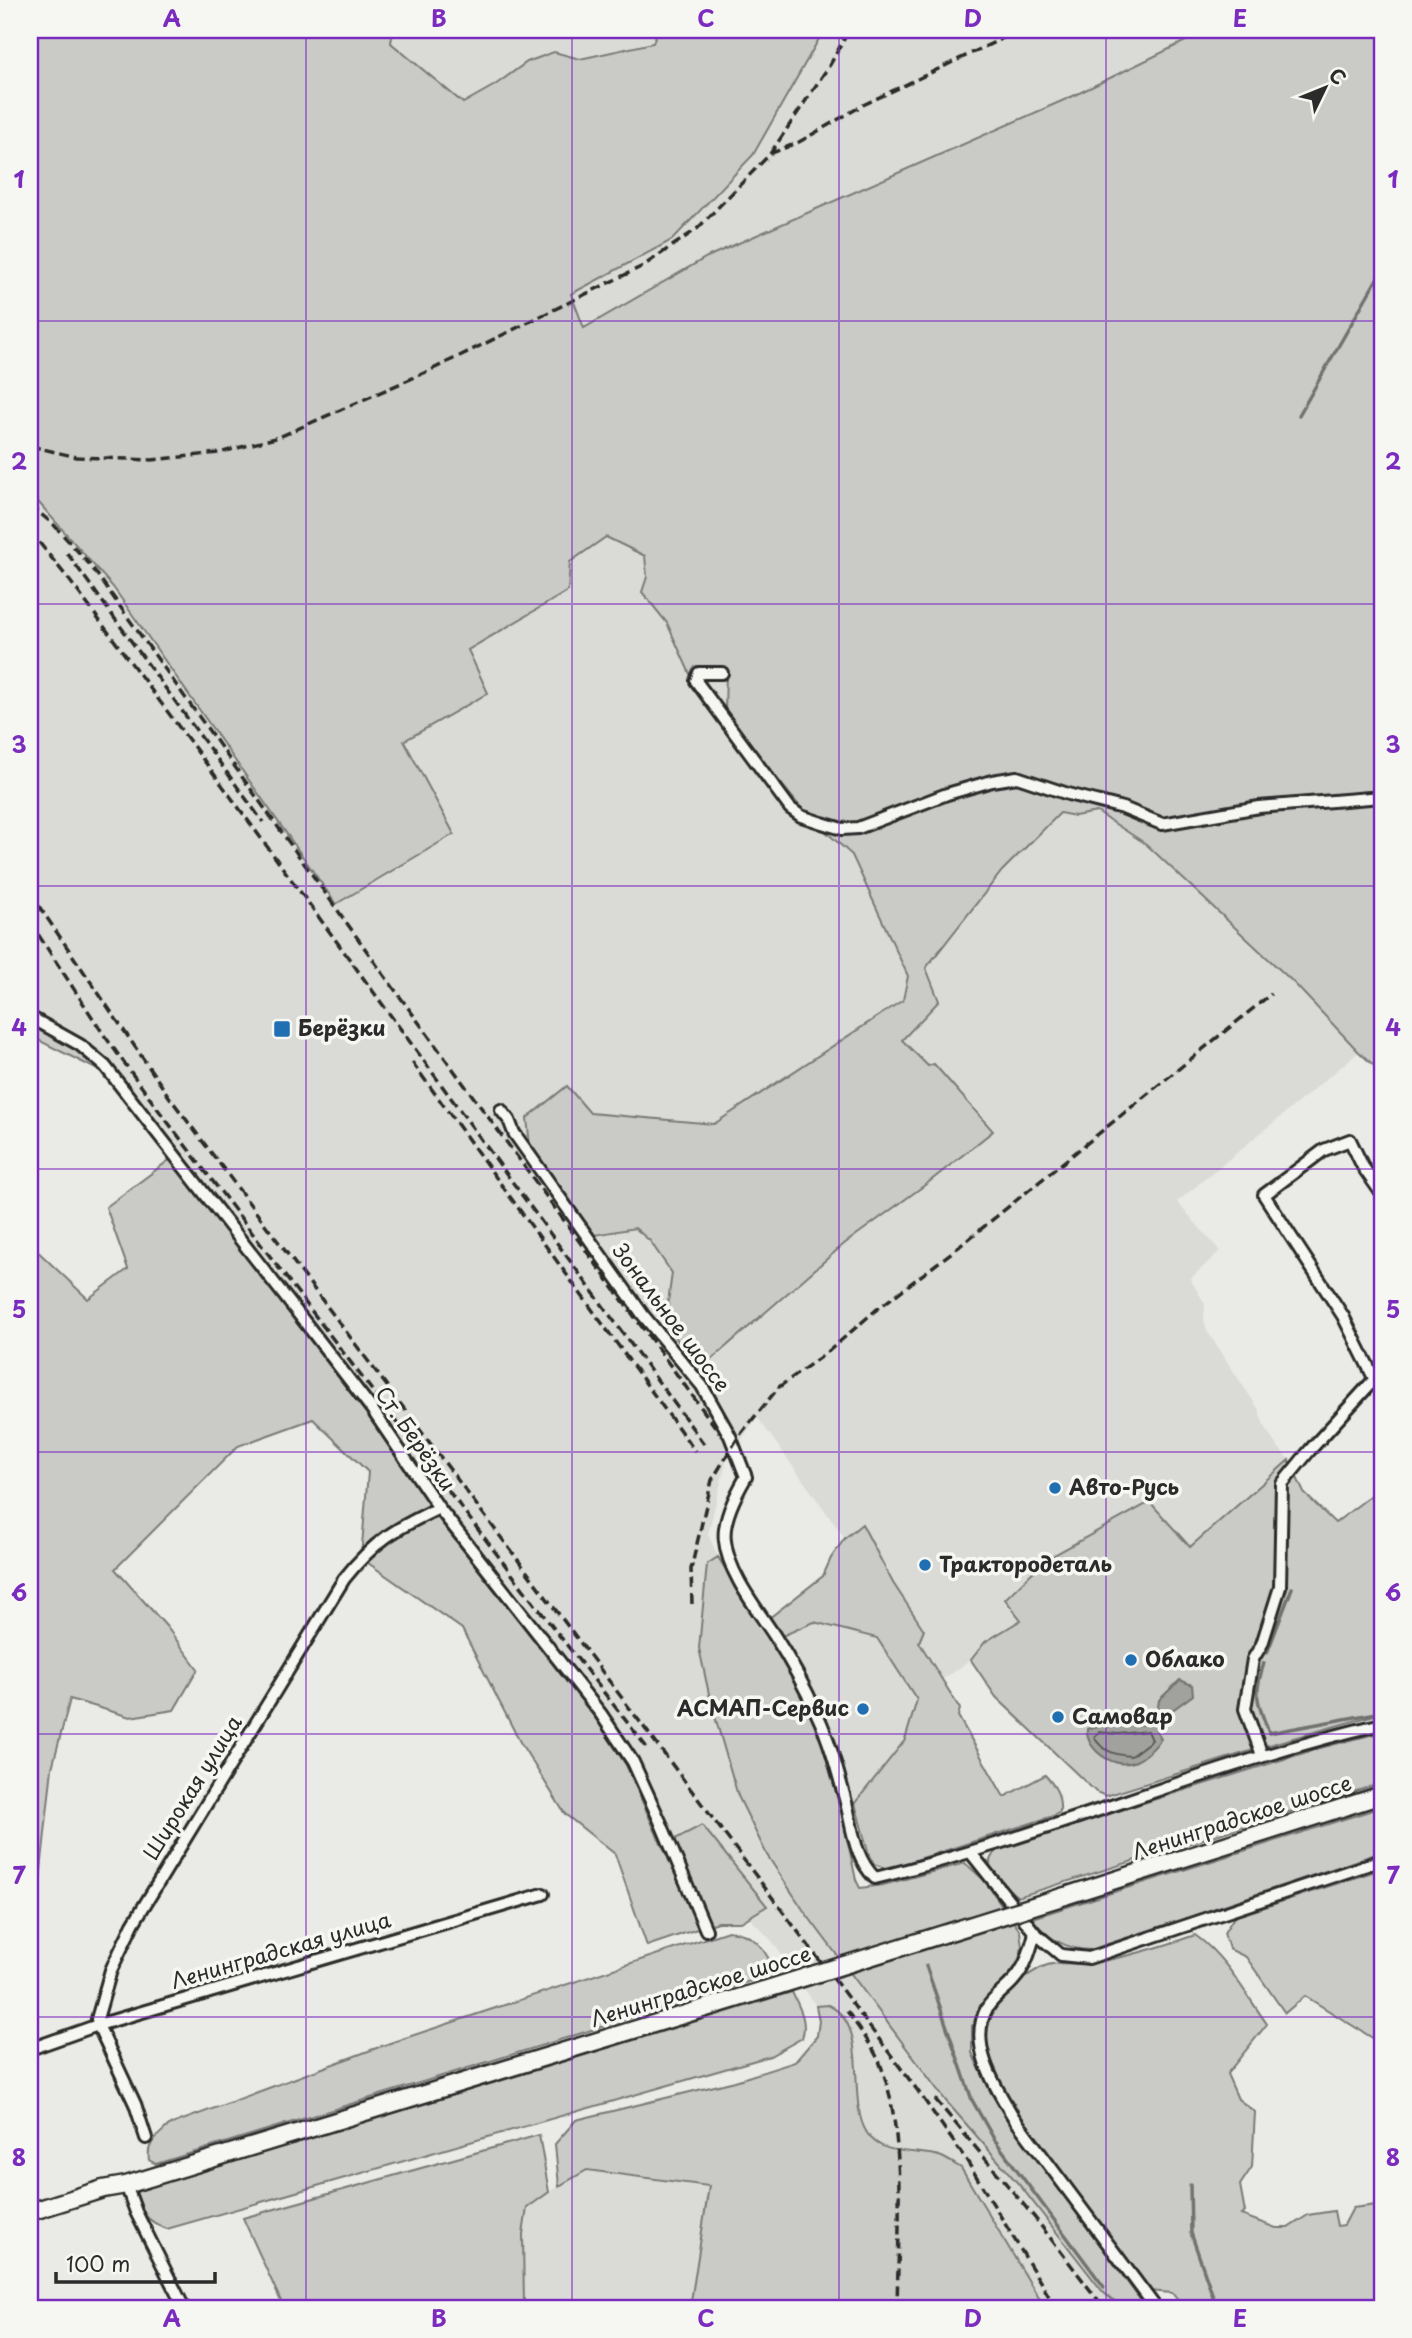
<svg xmlns="http://www.w3.org/2000/svg" width="1412" height="2338" font-family="'Playpen Sans',sans-serif">
	<style>
		.built { fill: #dadad6 }
		.green { fill: #cacac7; stroke: #7a7a79; stroke-width: 2 }
		.water { fill: #a1a19e; stroke: #727270; stroke-width: 2 }
		.lines { fill: none; stroke-linecap: round; stroke-linejoin: round }
		.shore { stroke: #5a5a59; stroke-width: 2 }
		.stream { stroke: #727270; stroke-width: 3.5 }
		.minor-casing { stroke: #2b2b2b; stroke-width: 16 }
		.highway-casing { stroke: #2b2b2b; stroke-width: 21 }
		.minor { stroke: #f6f6f2; stroke-width: 10 }
		.highway { stroke: #f6f6f2; stroke-width: 16 }
		.rail { stroke: #2b2b2b; stroke-width: 3.5; stroke-dasharray: 10 5; stroke-linecap: butt }
		.highway-bridge-casing { stroke: #2b2b2b; stroke-width: 21; stroke-linecap: butt }
		.highway-bridge { stroke: #f6f6f2; stroke-width: 16 }
		.grid { fill: none; stroke: #7b2cbf; stroke-width: 2; stroke-opacity: 0.55 }
		.poi-dot { fill: #1f6fb2; stroke: #f6f6f2; stroke-width: 2.5 }
		.labels { text-anchor: middle; stroke-width: 7; stroke-linejoin: round; paint-order: stroke }
		.poi-label { font-size: 21px; font-weight: bold; fill: #2b2b2b; stroke: #f6f6f2; text-anchor: start }
		.street-label { font-size: 21px; fill: #2b2b2b; stroke: #f6f6f2 }
		.neatline { fill: none; stroke: #7b2cbf; stroke-width: 2.5 }
		.grid-label { font-size: 23px; text-anchor: middle; font-weight: bold; fill: #7b2cbf }
	</style>
	<rect width="100%" height="100%" fill="#eaeae6"/>
	<filter id="ink" filterUnits="userSpaceOnUse"><feTurbulence type="fractalNoise" baseFrequency=".0143" numOctaves="2"/><feDisplacementMap in="SourceGraphic" scale="14" xChannelSelector="R" yChannelSelector="G"/><feConvolveMatrix kernelMatrix="1 2 1 2 8 2 1 2 1" color-interpolation-filters="sRGB"/></filter>
	<g filter="url(#ink)">
		<path class="built" d="M393 30H658L653 43 580 59 554 52 527 62 495 85 463 103 391 43Z
			M824 30H1208L613 312 583 328 571 294 672 240 753 155Z
			M30 488 32 495 113 587 292 843 403 741 488 693 467 651 568 591 570 562 606 537 646 556 647 577 642 592 667 623 690 674 726 669 805 813 852 855 908 976 904 1000 714 1124 589 1113 635 1228 650 1241 672 1273 668 1302 698 1370 844 1244 929 1182 992 1131 934 1064 929 1066 902 1040 939 1001 926 968 1002 871 1060 813 1075 816 1097 812 1146 844 1293 982 1359 1052 1177 1202 1220 1251 1190 1279 1205 1304 1204 1319 1207 1331 1259 1410 1263 1423 1274 1442 1289 1460 1190 1547 1149 1502 1045 1560 1021 1620 985 1642 971 1660 943 1679 919 1642 924 1630 893 1583 862 1524 845 1538 757 1417 726 1462 708 1534 718 1557 707 1564 699 1648 710 1701 738 1796 767 1855 804 1911 946 2101 1022 2188 1103 2292 1122 2308H1045L961 2168 882 2148 867 2133 828 2005 816 2006 772 1941 749 1917 767 1905 702 1825 679 1835 663 1847 626 1765 596 1719 440 1521 384 1437 172 1158 106 1074 30 1021Z
			M813 1622 877 1638 917 1700 905 1740 855 1803 841 1810 815 1718 774 1639Z
			M587 2170 709 2186 690 2308H524L523 2234 527 2208 553 2189Z"/>
		<path class="green" d="M30 30H393L391 43 463 103 495 85 527 62 554 52 580 59 653 43 658 30H824L753 155 672 240 571 294 584 328 707 257 1073 96 1208 30H1382V1073L1359 1052 1293 982 1146 844 1097 812 1075 816 1060 813 1002 871 926 968 939 1001 902 1040 928 1066 934 1064 993 1131 929 1182 844 1244 698 1371 672 1332 668 1302 672 1273 650 1241 635 1228 595 1235 530 1146 527 1118 567 1086 590 1113 714 1124 903 1000 908 976 852 855 805 813 725 714 726 670 690 674 667 623 642 592 647 577 645 556 606 537 570 562 568 591 468 650 488 693 404 741 454 834 336 904 113 587 32 495 30 488Z
			M30 1021 78 1048 106 1074 30 1036Z
			M172 1158 384 1437 440 1521 596 1719 626 1765 662 1846 702 1825 767 1906 741 1922H718L647 1946 615 1854 565 1814 520 1742 462 1629 361 1558 368 1472 313 1419 238 1446 115 1569 166 1626 198 1669 174 1710 130 1717 70 1699 52 1768 39 1889 30 1891V1244L88 1299 128 1269 106 1207Z
			M1289 1460 1304 1493 1335 1523 1382 1487V1713L1279 1742 1106 1796 1096 1792 996 1697 971 1660 985 1642 1021 1620 1005 1599 1045 1560 1150 1502 1190 1547Z
			M862 1524 893 1583 924 1630 919 1642 960 1709 958 1716 1004 1797 1045 1775C1056 1787 1061 1795 1060 1812L1053 1816 888 1869 874 1864 868 1852 855 1803 905 1740 917 1700 877 1638 814 1622 775 1639 815 1718 841 1810 856 1880 860 1888 883 1885 965 1863 984 1880 1020 1931 1022 1947 1018 1965 989 1996 972 2026V2053L991 2093 1146 2308H1122L1103 2292 1022 2188 946 2101 804 1911 767 1855 738 1796 711 1703 699 1648 707 1564 718 1557 740 1593 764 1622 823 1576 831 1558 845 1538Z
			M1382 1732V1783L1018 1897C999 1882 971 1860 1008 1845L1320 1748Z
			M1382 1807V1852L1090 1950C1066 1949 1047 1939 1032 1918Z
			M1382 1869V2041L1379 2042 1305 1996 1285 2013 1246 1957 1229 1949 1224 1933 1234 1917Z
			M728 1931C757 1933 764 1950 777 1973L156 2164 149 2160C146 2143 158 2136 169 2125L390 2043Z
			M1195 1935C1226 1957 1245 1993 1267 2024L1227 2074 1238 2099 1255 2112 1252 2167 1240 2185 1245 2212 1241 2215 1276 2228H1288L1308 2215 1334 2211 1337 2226 1344 2225 1353 2208 1376 2205 1382 2202V2308H1184L1172 2293 1149 2291C1118 2249 1087 2208 1056 2167 1034 2138 1009 2107 994 2074 989 2063 987 2049 987 2037 987 2008 1016 1981 1040 1968 1057 1959 1074 1966 1092 1963 1127 1957 1161 1947 1195 1935Z
			M792 1992C799 2007 808 2021 802 2038L770 2056 167 2229C145 2220 143 2215 135 2192Z
			M828 2005C872 2025 845 2098 867 2133 883 2158 918 2148 942 2157 948 2160 955 2164 961 2168L1045 2308H690L709 2186 587 2170 559 2186 555 2144 576 2120 735 2081 795 2062 817 2036 819 2021 816 2006Z
			M539 2135 549 2192 527 2208 523 2234 524 2308H284L243 2218Z"/>
		<path class="water" d="M1180 1680 1192 1685 1193 1695 1167 1714 1156 1729 1161 1739C1154 1748 1146 1757 1136 1761 1116 1771 1085 1750 1087 1729 1105 1722 1128 1727 1148 1724L1157 1714 1159 1700Z"/>
		<g class="lines">
			<path class="shore" d="M1148 1731 1152 1740 1131 1756C1115 1755 1102 1751 1094 1737L1099 1732 1118 1734Z"/>
			<path class="stream" d="M1299 415 1382 270
				M1267 1653 1292 1588
				M1264 1663C1253 1697 1257 1701 1269 1733L1382 1712
				M926 1966 972 2100 994 2139 1104 2287
				M1190 2185 1191 2233 1217 2308"/>
			<g class="minor-casing">
				<path id="minor" d="M722 673H699L696 681 790 808 801 816 822 823 842 829 858 828 947 794 992 781 1017 777 1068 794 1123 808 1162 824 1259 807 1382 797
					M30 1017 80 1045 105 1066 311 1330 371 1408 439 1508 601 1714 633 1762 660 1821 706 1930
					M501 1110 509 1120 514 1133 643 1315 702 1386 730 1436 746 1477C736 1494 722 1521 725 1541 728 1573 757 1609 774 1635 790 1660 805 1687 817 1714 829 1739 837 1769 844 1795 853 1825 852 1855 875 1878 1047 1836 1209 1764 1382 1724
					M1374 1378 1343 1316 1264 1195 1324 1150 1350 1140 1363 1167 1382 1194
					M1262 1755 1245 1709 1253 1659 1262 1644 1280 1587 1282 1484 1310 1450 1382 1371
					M971 1853 1035 1933 1061 1955 1089 1958 1382 1860
					M1035 1933C1030 1951 1026 1967 1013 1981 1005 1990 993 1998 987 2008 967 2044 996 2088 1014 2118L1156 2308
					M30 2049 98 2025 543 1894
					M146 2138 135 2104 98 2025 97 2019 111 1970 133 1924 344 1579C375 1540 395 1529 439 1508
					M126 2185 136 2212 184 2308"/>
			</g>
			<g class="highway-casing">
				<path id="highway" d="M1065 1896 1382 1795
					M30 2212 103 2189 126 2185 748 1995"/>
			</g>
			<use href="#minor" class="minor"/>
			<use href="#highway" class="highway"/>
			<path class="rail" d="M770 154 799 142 863 105 1020 30
				M30 446 77 457 152 460 219 453 279 437 433 369 643 266 697 229 770 154 831 63 849 30
				M30 505 54 525 91 566 384 975 719 1432
				M30 531 70 581 217 778 704 1444
				M67 553 263 822
				M30 893 170 1098 918 2091 967 2161 1056 2308
				M30 922 104 1035 157 1108 534 1603 648 1749
				M412 1062 695 1451
				M692 1604 691 1569 712 1480 739 1436 779 1387 830 1350 876 1310 960 1246 1271 994
				M847 2011C858 2027 871 2044 879 2061 907 2128 898 2236 897 2308
				M935 2099 1035 2218 1104 2308"/>
			<g class="highway-bridge-casing">
				<path id="highway-bridge" d="M748 1995 1065 1896"/>
			</g>
			<use href="#highway-bridge" class="highway-bridge"/>
		</g>
	</g>
	<path class="grid" d="M306 30V2308M572 30V2308M839 30V2308M1106 30V2308M30 321H1382M30 604H1382M30 886H1382M30 1169H1382M30 1452H1382M30 1734H1382M30 2017H1382"/>
	<g class="poi-dot">
		<rect x="273" y="1020" width="18" height="18" rx="3.5"/>
		<circle cx="1055" cy="1488" r="7"/>
		<circle cx="925" cy="1565" r="7"/>
		<circle cx="1131" cy="1660" r="7"/>
		<circle cx="863" cy="1709" r="7"/>
		<circle cx="1058" cy="1717" r="7"/>
	</g>
	<g class="labels">
		<g class="poi-label">
			<text x="298" y="1036">Берёзки</text>
			<text x="1069" y="1495">Авто-Русь</text>
			<text x="939" y="1572">Трактородеталь</text>
			<text x="1145" y="1667">Облако</text>
			<text x="849" y="1716" text-anchor="end">АСМАП-Сервис</text>
			<text x="1072" y="1724">Самовар</text>
		</g>
		<g class="street-label">
			<text transform="translate(671 1318) rotate(53)" y="7">Зональное шоссе</text>
			<text transform="translate(415 1439) rotate(55)" y="7">Ст. Берёзки</text>
			<text transform="translate(193 1788) rotate(-58)" y="7">Широкая улица</text>
			<text transform="translate(1242 1818) rotate(-18)" y="7">Ленинградское шоссе</text>
			<text transform="translate(281 1951) rotate(-16)" y="7">Ленинградская улица</text>
			<text transform="translate(701 1987) rotate(-17)" y="7">Ленинградское шоссе</text>
		</g>
	</g>
	<rect width="1412" height="2338" fill="none" stroke="#f6f6f2" stroke-width="77"/>
	<g transform="translate(1325 88) rotate(47)" stroke="#f6f6f2" stroke-width="5" paint-order="stroke">
	<path d="M0-5L12 26L0 18L-12 26Z" fill="#2b2b2b"/>
	<text y="-10" font-size="19" font-weight="bold" text-anchor="middle" fill="#2b2b2b">С</text>
	</g>
	<path d="M56 2272v10h159v-10" fill="none" stroke="#2b2b2b" stroke-width="3.5"/>
	<text x="66" y="2272" font-size="21" fill="#2b2b2b" stroke="#f6f6f2" stroke-width="5" paint-order="stroke">100 m</text>
	<rect x="38" y="38" width="1336" height="2262" class="neatline"/>
	<g class="grid-label">
		<text x="172" y="27">A</text>
		<text x="439" y="27">B</text>
		<text x="706" y="27">C</text>
		<text x="973" y="27">D</text>
		<text x="1240" y="27">E</text>
		<text x="19" y="188">1</text>
		<text x="1393" y="188">1</text>
		<text x="19" y="470">2</text>
		<text x="1393" y="470">2</text>
		<text x="19" y="753">3</text>
		<text x="1393" y="753">3</text>
		<text x="19" y="1036">4</text>
		<text x="1393" y="1036">4</text>
		<text x="19" y="1318">5</text>
		<text x="1393" y="1318">5</text>
		<text x="19" y="1601">6</text>
		<text x="1393" y="1601">6</text>
		<text x="19" y="1884">7</text>
		<text x="1393" y="1884">7</text>
		<text x="19" y="2166">8</text>
		<text x="1393" y="2166">8</text>
		<text x="172" y="2327">A</text>
		<text x="439" y="2327">B</text>
		<text x="706" y="2327">C</text>
		<text x="973" y="2327">D</text>
		<text x="1240" y="2327">E</text>
	</g>
</svg>
